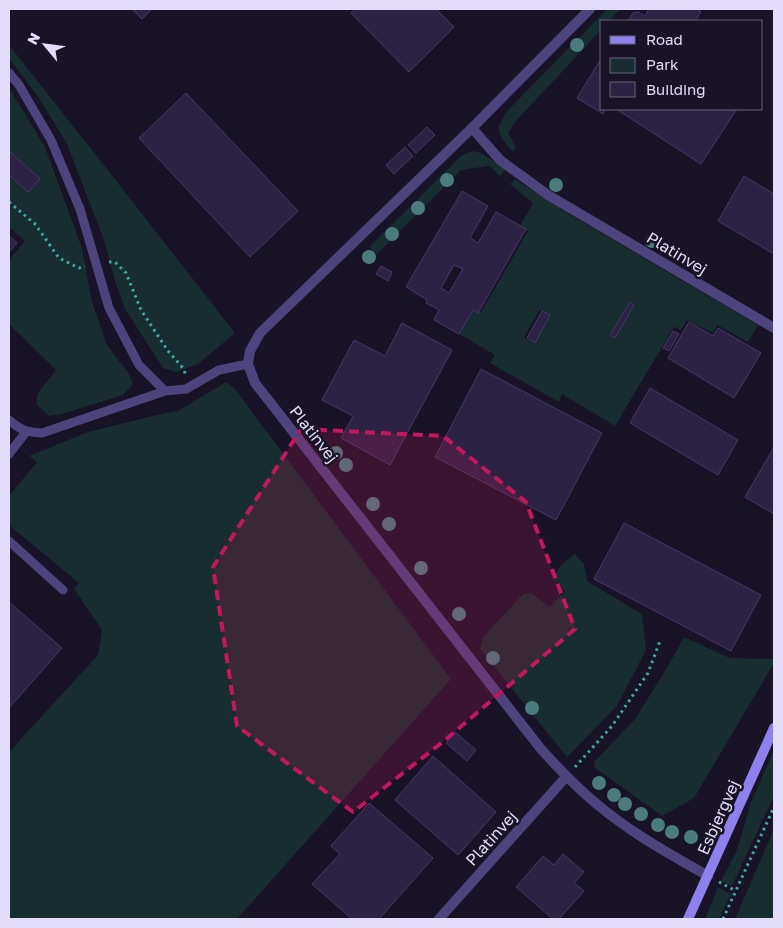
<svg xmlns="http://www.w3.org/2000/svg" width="783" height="928" font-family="'Golos Text',sans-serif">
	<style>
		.green { fill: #172d2f; fill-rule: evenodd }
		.building { fill: #2c2244; stroke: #47376d; fill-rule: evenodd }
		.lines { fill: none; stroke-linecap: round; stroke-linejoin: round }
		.path { stroke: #41a6aa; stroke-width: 3; stroke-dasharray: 2.5 4; stroke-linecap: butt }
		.service { stroke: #4d447e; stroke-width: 9 }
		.minor { stroke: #4d447e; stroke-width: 10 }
		.tertiary { stroke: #4d447e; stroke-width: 10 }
		.secondary { stroke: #8e80ed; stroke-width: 10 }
		.tree { fill: #4a7c7c }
		.marked { fill: #c2185b; fill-opacity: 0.2; stroke: #c2185b; stroke-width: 4; stroke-dasharray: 10 6; stroke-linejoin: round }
		.labels { text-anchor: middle; stroke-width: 5; stroke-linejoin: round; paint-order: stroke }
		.street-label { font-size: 16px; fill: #e3dcfa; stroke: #181326 }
	</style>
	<rect width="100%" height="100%" fill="#181326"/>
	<path class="green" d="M607 9H620L609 21H602V29L514 123 508 133 516 147 513 152 502 139 498 128 506 112Z
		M9 45 107 169 235 333 198 364 176 372 163 368 125 309 115 281 104 240 67 144 39 98 9 58Z
		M9 88 45 147 82 248 92 302 107 345 129 374 133 384 123 395 62 414 49 416 36 404 38 393 56 370 9 324V260L25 241 9 227Z
		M473 151 481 153 506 169 500 176 489 166 461 170 377 254 369 247 461 156Z
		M515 179 569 214 758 325 748 342 717 325 713 333 687 320 681 330 674 327 615 426 562 394 559 402 490 363 495 355 459 334 473 310 478 312 479 311 481 312 528 231 520 226 533 203 510 184ZM540 310 550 316 534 343 524 337Z
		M226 382 235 389 451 679 237 919H9V752L98 655 102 630 74 589 79 583 9 525V496L37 462 29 456 88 432 161 414 178 411Z
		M575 554 584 564 587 581 642 614 646 650 617 706 567 757 480 649 483 637 523 594 532 593 549 607 565 592 553 578 561 565Z
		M684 637 730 658 774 659V663L694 798 662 816 594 767 595 761 635 719 665 671Z
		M774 750V796L732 886 721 881 737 850 751 802Z
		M774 829V919H735Z
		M718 887 731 894 719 919H705Z"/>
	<path class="building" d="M132 9H152L142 19Z
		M356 9H436L454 27 409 72 351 13Z
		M649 9H696L701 12 695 21H628L633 13 638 12 645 16Z
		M602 57V109H606L603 114 577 98Z
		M186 93 298 211 250 257 139 138Z
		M616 109H737L701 164Z
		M427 127 435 135 416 153 408 145Z
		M405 147 413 156 394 174 386 165Z
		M9 151 40 179 28 192 9 175Z
		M744 176 774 194V254L718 221Z
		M462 191 488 206 470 238 478 243 496 212 526 229 478 313 473 310 459 334 434 320 439 310 426 303 427 300 406 287ZM454 265 463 269 449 293 441 288Z
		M9 236 17 243 9 252Z
		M381 266 392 272 388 281 376 274Z
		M630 302 634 305 615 338 610 335Z
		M542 311 550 315 535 343 527 338Z
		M689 322 713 336 718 328 761 353 734 398 668 358Z
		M402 323 452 350 390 465 341 438 353 416 322 400 354 340 385 356Z
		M673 331 679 334 669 351 663 348Z
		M481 369 602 433 556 520 435 457Z
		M650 388 738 440 718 475 630 423Z
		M774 447V514L745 497Z
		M624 523 761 595 731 651 594 579Z
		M9 602 62 648 9 708Z
		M455 732 476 750 467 761 446 743Z
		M433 756 496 812 458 855 395 800Z
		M369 803 433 858 379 919H352L312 884 340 854 331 846Z
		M563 854 584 872 574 883 584 891 559 919H553L516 887 543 856 554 865Z"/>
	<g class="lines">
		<path class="path" d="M9 202 35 224 59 258 79 268 85 266
			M109 262H115L126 273 141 310 168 351 183 368 186 375
			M575 767 612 726 648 673 660 641
			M719 882 736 891
			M723 919 774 807"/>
		<path class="service" d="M9 73 19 85 51 140 80 209 109 308 139 365 165 391 186 389 219 370 248 364
			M9 420C22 431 26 432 42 433L165 391
			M9 454 26 432
			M9 541 63 590"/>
		<path class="minor" d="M472 128 500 160 548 195 774 328
			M439 919 566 777"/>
		<path class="tertiary" d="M590 9 472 128 260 333 250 351 248 364 255 383 541 749C559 769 577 788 598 805 631 833 670 854 708 876"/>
		<path class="secondary" d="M688 919 774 728"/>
	</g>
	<g class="tree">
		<circle cx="577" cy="45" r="7"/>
		<circle cx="447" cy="180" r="7"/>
		<circle cx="556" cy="185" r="7"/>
		<circle cx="418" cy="208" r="7"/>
		<circle cx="392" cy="234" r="7"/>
		<circle cx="652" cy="241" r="7"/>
		<circle cx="369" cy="257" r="7"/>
		<circle cx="336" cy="453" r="7"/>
		<circle cx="346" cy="465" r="7"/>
		<circle cx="373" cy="504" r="7"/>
		<circle cx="389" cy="524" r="7"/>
		<circle cx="421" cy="568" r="7"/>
		<circle cx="459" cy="614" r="7"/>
		<circle cx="493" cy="658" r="7"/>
		<circle cx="532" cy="708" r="7"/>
		<circle cx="599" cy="783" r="7"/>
		<circle cx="614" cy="795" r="7"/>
		<circle cx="625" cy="804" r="7"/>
		<circle cx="641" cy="814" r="7"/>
		<circle cx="658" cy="825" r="7"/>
		<circle cx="672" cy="832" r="7"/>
		<circle cx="691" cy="837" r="7"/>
	</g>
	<path class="marked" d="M301 429 443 436 526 502 575 629 444 741 353 812 237 726 213 567Z"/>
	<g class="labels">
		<g class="street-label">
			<text transform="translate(677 253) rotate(31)" y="6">Platinvej</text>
			<text transform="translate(314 434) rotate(52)" y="6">Platinvej</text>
			<text transform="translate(718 817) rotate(-66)" y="6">Esbjergvej</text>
			<text transform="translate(491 838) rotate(-48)" y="6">Platinvej</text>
		</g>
	</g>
	<rect width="783" height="928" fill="none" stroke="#e3dcfa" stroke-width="20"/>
	<rect x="600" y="20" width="162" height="90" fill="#181326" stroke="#69637b"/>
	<rect x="610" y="36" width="25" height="8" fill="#8e80ed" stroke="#69637b"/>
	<text x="646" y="45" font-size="15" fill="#e3dcfa">Road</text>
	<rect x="610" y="58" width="25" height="15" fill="#172d2f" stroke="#69637b"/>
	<text x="646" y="70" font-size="15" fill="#e3dcfa">Park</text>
	<rect x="610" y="82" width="25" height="15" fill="#2c2244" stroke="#69637b"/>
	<text x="646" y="95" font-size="15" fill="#e3dcfa">Building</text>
	<g transform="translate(45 45) rotate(299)" stroke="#181326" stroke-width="4" paint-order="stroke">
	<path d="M0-4L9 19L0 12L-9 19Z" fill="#e3dcfa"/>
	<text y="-8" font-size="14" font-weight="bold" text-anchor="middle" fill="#e3dcfa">N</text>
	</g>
</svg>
